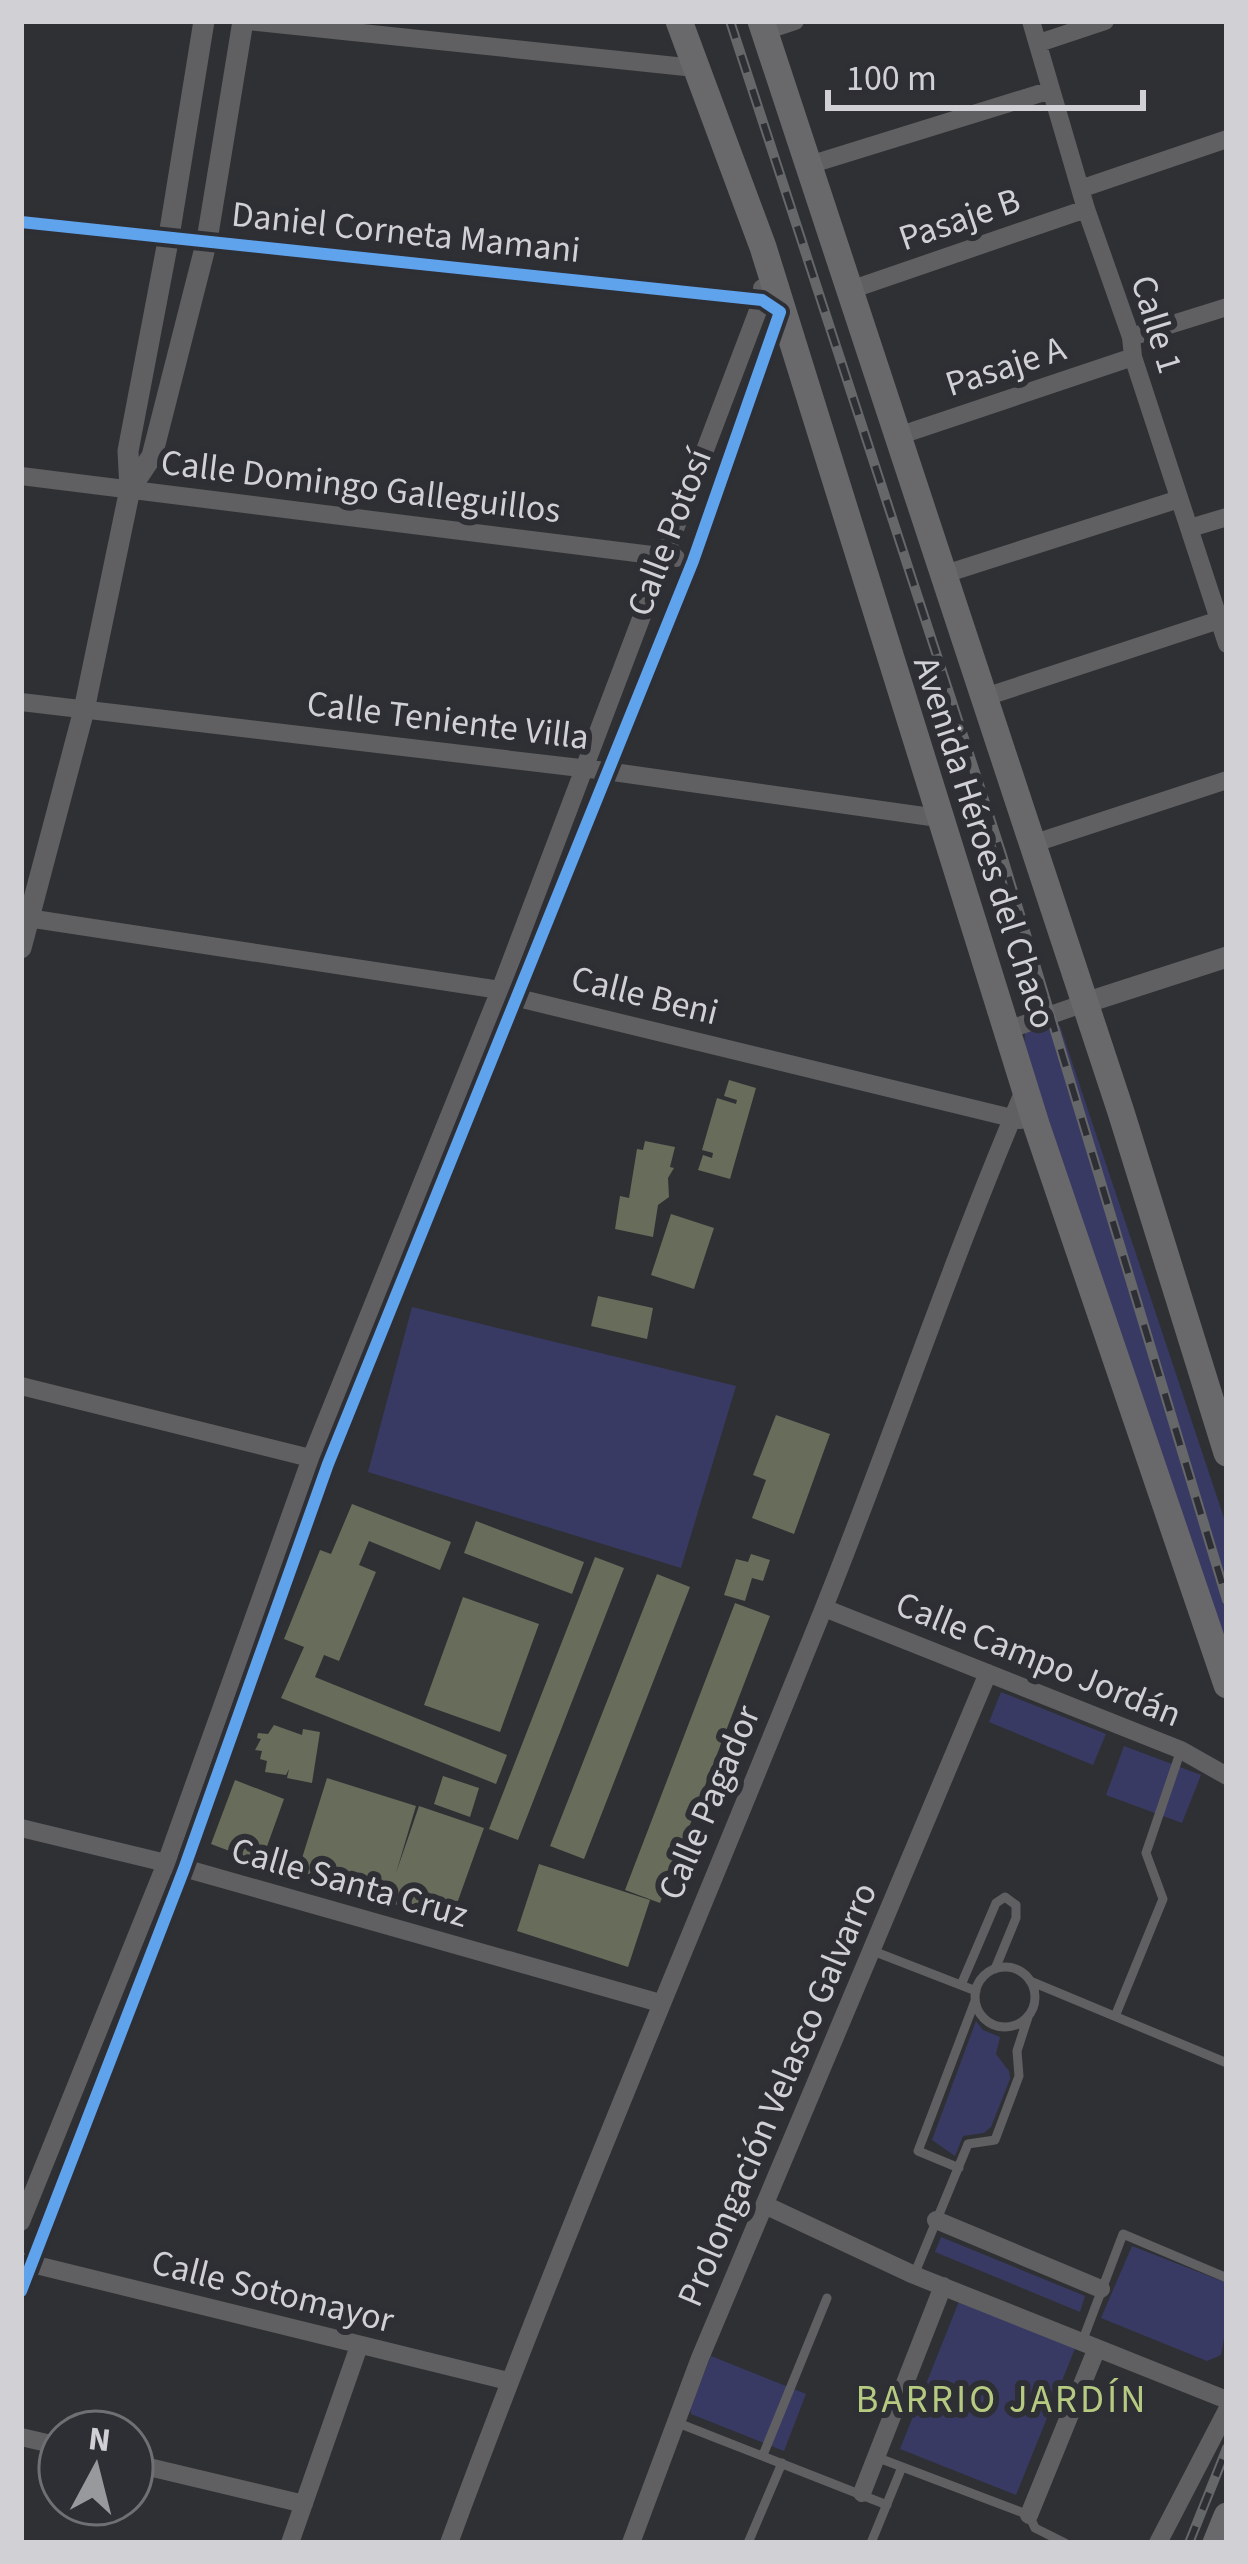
<svg xmlns="http://www.w3.org/2000/svg" width="1248" height="2564" font-family="'Source Sans 3',sans-serif">
	<style>
		.green { fill: #393a63 }
		.building { fill: #676c5b }
		.lines { fill: none; stroke-linecap: round; stroke-linejoin: round }
		.service { stroke: #606062; stroke-width: 9 }
		.minor { stroke: #606062; stroke-width: 18 }
		.tertiary { stroke: #606062; stroke-width: 21 }
		.primary { stroke: #69696b; stroke-width: 27 }
		.rail-casing { stroke: #666769; stroke-width: 10 }
		.rail { stroke: #2e2f34; stroke-width: 6; stroke-dasharray: 18; stroke-linecap: butt }
		.cycleway-casing { stroke: #2e2f34; stroke-width: 20 }
		.cycleway { stroke: #60a3ed; stroke-width: 12 }
		.labels { text-anchor: middle; stroke-width: 12; stroke-linejoin: round; paint-order: stroke }
		.street-label { font-size: 36px; fill: #d1d1d5; stroke: #2e2f34 }
		.neighbourhood-label { font-size: 39px; letter-spacing: 3px; fill: #b6cb81; stroke: #2e2f34 }
	</style>
	<rect width="100%" height="100%" fill="#2f3033"/>
	<path class="green" d="M1060 1026 1227 1527V1676L1024 1048 1025 1033 1036 1027Z
		M412 1307 736 1386 681 1568 368 1472Z
		M1001 1692 1106 1734 1093 1765 989 1722Z
		M1124 1746 1201 1775 1182 1823 1106 1795Z
		M976 2021 983 2030 1000 2037 996 2054 1009 2071 1010 2079 991 2127 984 2133 963 2136 955 2156 932 2140Z
		M941 2237 1085 2296 1080 2312 935 2252Z
		M1132 2246 1227 2283V2322L1221 2355 1207 2361 1101 2318Z
		M960 2299 1076 2346 1016 2495 900 2449Z
		M711 2356 806 2394 784 2451 691 2414 690 2408Z"/>
	<path class="building" d="M729 1080 756 1088 730 1179 698 1170 703 1155 712 1158 713 1153 702 1150 717 1098 736 1104 737 1100 724 1096Z
		M645 1141 675 1147 670 1167 674 1168 668 1178 669 1197 658 1205 653 1237 615 1229 620 1196 629 1198 637 1149 643 1150Z
		M671 1214 714 1228 694 1289 651 1275Z
		M598 1296 653 1308 647 1339 591 1326Z
		M776 1415 830 1434 794 1534 752 1518 766 1480 753 1475Z
		M352 1504 451 1542 440 1570 369 1541 359 1565 376 1572 339 1661 324 1655 315 1677 507 1755 496 1784 281 1698 304 1647 284 1639 320 1550 331 1554Z
		M476 1521 584 1562 572 1594 464 1553Z
		M751 1554 770 1560 763 1581 752 1578 745 1601 724 1595 736 1559 748 1562Z
		M595 1557 624 1568 518 1840 489 1829Z
		M657 1574 690 1587 584 1859 550 1846Z
		M463 1597 539 1624 500 1732 424 1705Z
		M735 1603 770 1616 660 1903 625 1890Z
		M274 1725 302 1735 303 1729 320 1732 312 1783 287 1778 289 1769 286 1775 265 1772 267 1761 260 1759 262 1751 255 1750 261 1739 257 1738 258 1733 268 1734Z
		M443 1776 479 1788 470 1817 434 1804Z
		M327 1778 416 1806 396 1873 419 1806 484 1828 450 1923 298 1871Z
		M235 1780 284 1799 261 1863 211 1844Z
		M539 1864 650 1900 628 1967 517 1931Z"/>
	<g class="lines">
		<path class="service" d="M873 1951 976 1991
			M975 1997a30 30 0 1 1 60 0a30 30 0 1 1-60 0Z
			M1030 1981 1227 2063
			M961 1985 996 1903 1005 1897 1016 1905V1918L995 1969
			M1116 2014 1163 1899 1146 1853 1181 1750
			M959 2168 918 2151 975 2001
			M914 2275 968 2144 995 2140 1019 2076 1017 2051 1028 2017
			M1082 2342 1123 2234 1227 2278
			M678 2423 887 2505
			M763 2455 827 2298
			M876 2457 1029 2515 1035 2528 1065 2543
			M748 2543 782 2463
			M871 2543 902 2467"/>
		<path class="minor" d="M248 21 695 68
			M1031 21 1086 209 1131 337 1133 357 1227 644
			M765 31 795 21
			M1039 43 1105 21
			M809 165 1051 90
			M1083 188 1227 139
			M21 222 762 300 780 312 693 561 328 1464 184 1869 21 2291
			M853 289 1086 209
			M1131 337 1227 307
			M898 436 1133 357
			M21 476 676 558
			M1190 528 1227 517
			M942 575 1179 499
			M982 698 1219 620
			M21 702 606 771 938 818
			M1032 844 1227 780
			M21 917 500 990 518 998 1020 1120
			M1010 1029 1085 1003
			M21 1386 318 1460
			M824 1608 1181 1750 1227 1776
			M21 1828 166 1863 660 2003
			M767 2206 914 2275 1227 2400
			M936 2220 1101 2289
			M21 2222 166 1863 311 1458 500 990 762 300V288
			M24 2262 508 2381
			M21 2437 60 2446
			M132 2463 304 2504
			M862 2493 943 2286
			M1029 2515 1097 2348
			M290 2543 359 2346
			M449 2543C565 2228 698 1921 823 1610 893 1436 952 1258 1026 1086
			M631 2543 700 2358 988 1673
			M1158 2543 1227 2410"/>
		<path class="tertiary" d="M130 489 152 456 207 240 243 21
			M21 948 84 710 130 489 128 451 169 236 204 21
			M1085 1003 1227 957"/>
		<path class="primary" d="M679 21 763 247 1036 1124 1227 1685
			M761 21 1121 1112 1227 1453
			M1216 2543 1227 2516"/>
		<g class="rail-casing">
			<path id="rail" d="M730 21 1002 855 1227 1600
				M1189 2543 1227 2448"/>
		</g>
		<use href="#rail" class="rail"/>
		<g class="cycleway-casing">
			<path id="cycleway" d="M21 222 762 300 780 312 693 561 328 1464 184 1869 21 2291"/>
		</g>
		<use href="#cycleway" class="cycleway"/>
	</g>
	<g class="labels">
		<g class="street-label">
			<text transform="translate(959 218) rotate(-19)" y="13">Pasaje B</text>
			<text transform="translate(406 231) rotate(6)" y="13">Daniel Corneta Mamani</text>
			<text transform="translate(1158 324) rotate(73)" y="13">Calle 1</text>
			<text transform="translate(1005 365) rotate(-18)" y="13">Pasaje A</text>
			<text transform="translate(361 485) rotate(7)" y="13">Calle Domingo Galleguillos</text>
			<text transform="translate(668 532) rotate(-69)" y="13">Calle Potosí</text>
			<text transform="translate(448 719) rotate(7)" y="13">Calle Teniente Villa</text>
			<text transform="translate(986 842) rotate(72)" y="13">Avenida Héroes del Chaco</text>
			<text transform="translate(645 994) rotate(14)" y="13">Calle Beni</text>
			<text transform="translate(1039 1658) rotate(22)" y="13">Calle Campo Jordán</text>
			<text transform="translate(708 1802) rotate(-67)" y="13">Calle Pagador</text>
			<text transform="translate(350 1881) rotate(16)" y="13">Calle Santa Cruz</text>
			<text transform="translate(776 2094) rotate(-67)" y="13">Prolongación Velasco Galvarro</text>
			<text transform="translate(273 2290) rotate(14)" y="13">Calle Sotomayor</text>
		</g>
		<g class="neighbourhood-label">
			<text x="1002" y="2412">BARRIO JARDÍN</text>
		</g>
	</g>
	<rect width="1248" height="2564" fill="none" stroke="#d1d1d5" stroke-width="48"/>
	<g transform="translate(96 2468) rotate(7)"><circle r="57" fill="#2e2f34" stroke="#6f7074" stroke-width="3"/>
	<path d="M0-9L21 45L0 30L-21 45Z" fill="#98999c"/>
	<text y="-18" font-size="33" font-weight="bold" text-anchor="middle" fill="#d1d1d5">N</text>
	</g>
	<path d="M828 90v18h315v-18" fill="none" stroke="#d1d1d5" stroke-width="6"/>
	<text x="846" y="90" font-size="36" fill="#d1d1d5" stroke="#2e2f34" stroke-width="9" paint-order="stroke">100 m</text>
</svg>
